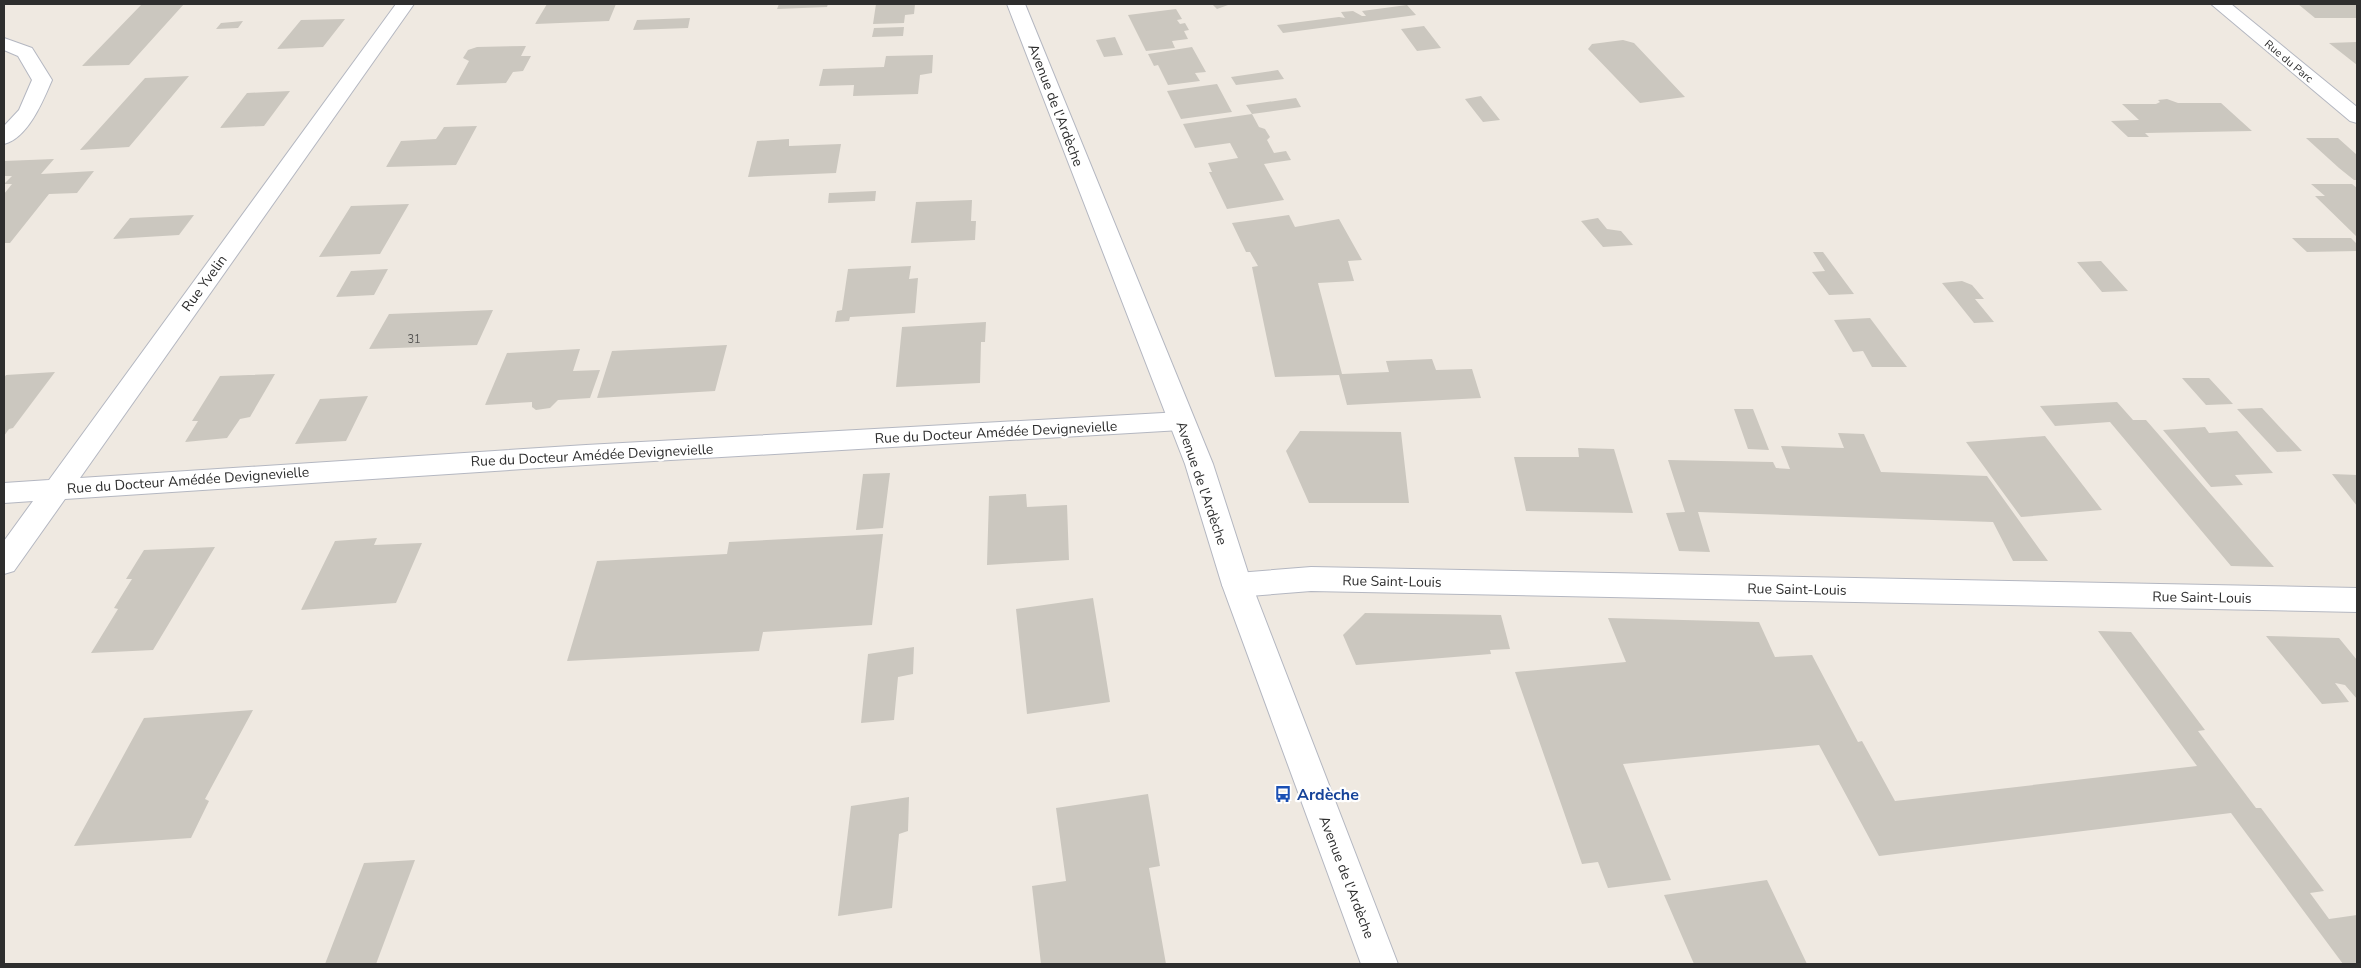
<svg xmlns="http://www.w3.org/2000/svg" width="2361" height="968" font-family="'Nunito Sans',sans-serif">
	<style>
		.building { fill: #cbc7bf }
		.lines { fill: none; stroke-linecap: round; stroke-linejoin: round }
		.minor-casing { stroke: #b4b7c1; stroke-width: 2 }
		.tertiary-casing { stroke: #b4b7c1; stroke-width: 2 }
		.minor { fill: #fff; fill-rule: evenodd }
		.tertiary { fill: #fff; fill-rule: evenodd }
		.labels { text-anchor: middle; stroke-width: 4.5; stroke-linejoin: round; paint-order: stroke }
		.far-street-label { font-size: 11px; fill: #2e2e2e; stroke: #fff }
		.number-label { font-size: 11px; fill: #555452 }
		.street-label { font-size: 14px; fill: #2e2e2e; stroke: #fff }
		.near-transit-label { font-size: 16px; font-weight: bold; fill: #164399; stroke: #fff; text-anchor: start }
	</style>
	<rect width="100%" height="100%" fill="#efe9e1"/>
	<path class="building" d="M184 4 129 65 82 66 141 5Z
		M547 4H616L609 21 535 24Z
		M779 4H828L827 7 777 9Z
		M876 4H915L914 14 905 15 904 23 873 24Z
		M1212 4H1227L1228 5 1217 9Z
		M2298 4H2357V18H2315Z
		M1407 5 1416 15 1283 33 1277 25 1339 17 1345 18 1341 12 1353 11 1362 16H1366L1362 11Z
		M1176 9 1182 19 1177 20 1180 24 1185 23 1189 30 1184 31 1188 39 1172 41 1175 48 1146 51 1128 15Z
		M690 18 688 28 633 30 637 20Z
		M345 19 323 47 277 49 301 20Z
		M243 21 238 28 216 29 221 23Z
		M1424 26 1441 48 1417 51 1401 29Z
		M904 27 903 36 872 37 874 28Z
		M1115 37 1123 55 1104 57 1096 40Z
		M1623 40 1634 43 1685 97 1640 103 1588 49 1592 44Z
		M2357 42V65L2329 43Z
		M526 46 521 56H531L523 71 513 72 506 83 456 85 469 61 463 58 468 50 477 47Z
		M1192 47 1206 72 1195 73 1200 81 1168 85 1158 65 1154 66 1148 54Z
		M933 55 932 73 920 75 918 94 853 96 854 85 819 86 823 69 884 67 886 56Z
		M1278 70 1284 79 1236 85 1231 77Z
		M189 76 129 147 80 150 145 78Z
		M1217 84 1232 112 1181 119 1167 91Z
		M290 91 264 126 220 128 247 93Z
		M1481 96 1500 120 1483 122 1465 99Z
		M1296 98 1301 107 1252 114 1246 105Z
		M2167 99 2178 103H2221L2252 131 2145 133 2149 137H2128L2111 121 2139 120 2122 104H2156L2160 102 2158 100Z
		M1252 114 1259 127 1265 129 1270 137 1267 140 1274 153 1286 151 1291 160 1264 164 1284 200 1227 209 1209 172H1212L1208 163 1238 158 1230 143 1195 148 1183 124Z
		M477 126 456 165 386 167 401 141 436 139 444 127Z
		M2306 138H2338L2357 155V180H2354L2339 168Z
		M789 139V146L841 144 836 173 748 177 757 141Z
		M54 159 41 174 94 171 77 193 49 194 10 243H4V194L12 184H4L12 176H4V161Z
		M2311 184H2352L2357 188V237L2315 196H2325Z
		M876 191 875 201 828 203 829 193Z
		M972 200 971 221H976L975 240 911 243 916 202Z
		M409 204 380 254 319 257 351 206Z
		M194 215 179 235 113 239 130 218Z
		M1289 215 1295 227 1339 219 1362 260 1348 261 1354 281 1318 283 1342 374 1389 372 1386 361 1432 359 1436 370 1472 369 1481 398 1347 405 1339 375 1275 377 1252 267 1258 266 1250 252H1246L1232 223Z
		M1598 218 1607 229 1621 231 1633 245 1603 247 1581 221Z
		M2292 238H2351L2357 244V251L2307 252Z
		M1813 252H1823L1854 294 1829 295 1812 272 1825 271Z
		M2101 261 2128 291 2102 292 2077 262Z
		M911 266 909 279 918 278 915 313 850 317 849 321 835 322 837 311 842 310 848 269Z
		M388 269 374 295 336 297 351 271Z
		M1962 281 1972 285 1984 299H1975L1994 322 1974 323 1942 283Z
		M493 310 477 345 369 349 389 314Z
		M1870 318 1894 350 1907 367H1872L1863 351 1853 352 1834 320Z
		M986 322 985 342H981L980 383 896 387 902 327Z
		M727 345 715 391 597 398 612 351Z
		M580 349 573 371 600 370 590 398 558 400 550 408 536 410 532 407V402L485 405 507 353Z
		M55 372 13 428 9 429 4 436V378L6 375Z
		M275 374 250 417 240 419 227 438 185 442 198 421H192L220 376Z
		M2182 378H2209L2233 404 2206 405Z
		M368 396 346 441 295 444 320 399Z
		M2117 402 2133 420H2146L2274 567 2231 566 2110 422 2055 426 2040 406Z
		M2262 408 2302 451 2277 452 2237 409Z
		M1734 409H1753L1769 450 1748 449Z
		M2205 427 2209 433 2237 431 2273 473 2235 475 2243 485 2211 487 2163 430Z
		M1300 431 1401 432 1409 503H1309L1286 451Z
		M1838 433 1864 434 1881 472 1987 476 2048 561H2013L1993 522 1698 512 1710 552 1679 551 1666 513 1685 512 1668 460 1773 462 1776 468 1790 469 1781 446 1844 448Z
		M2045 436 2102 510 2021 517 1966 442Z
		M1578 448 1614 449 1633 513 1526 511 1514 457H1579Z
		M890 473 883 528 856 530 863 474Z
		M2332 474 2357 475V506Z
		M1026 494 1027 507 1067 505 1069 560 987 565 989 496Z
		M883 534 872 625 763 632 759 651 567 661 597 561 727 554 729 542Z
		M377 538 374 545 422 543 396 603 301 610 335 541Z
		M215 547 153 650 91 653 118 609 114 608 132 579H126L144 550Z
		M1093 598 1110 702 1027 714 1016 609Z
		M1365 613 1501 615 1510 649 1490 650 1491 654 1356 665 1343 635Z
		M1608 618 1759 622 1775 657 1812 655 1858 742 1862 741 1895 801 2197 766 2098 631 2131 632 2205 730 2198 731 2256 808H2261L2324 891 2310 893 2329 919 2357 915V964H2343L2231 813 1879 856 1819 745 1623 764 1671 880 1608 888 1598 862 1582 864 1515 672 1626 662Z
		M2266 636 2339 638 2357 660V699L2345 685 2335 683 2349 702 2322 704Z
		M914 647 913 674 898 677 894 720 861 723 868 654Z
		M253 710 205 799 209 801 191 838 74 846 144 718Z
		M1148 794 1160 866 1149 868 1166 964H1041L1032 886 1066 881 1056 808Z
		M909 797 908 831 899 834 892 908 838 916 851 806Z
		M415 860 376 964H325L364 863Z
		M1767 880 1807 964H1694L1664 895Z"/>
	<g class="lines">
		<g class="minor-casing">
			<path id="minor" d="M396 4H414L80 478 586 445 1181 412 1190 415 1194 421 1190 427 1181 430 586 465 65 499 14 571 4 574V541L33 501 4 503V483L49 480Z
				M2211 4H2231L2357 107V123L2350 121Z
				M4 38 32 48 52 80C43 101 28 138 4 144V126L19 110 32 80 18 56 4 50Z
				M1311 567 2357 588V612L1311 591 1237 597 1227 593 1222 585 1227 577 1237 573Z"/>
		</g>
		<g class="tertiary-casing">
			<path id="tertiary" d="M1007 4H1025L1213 464 1252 585 1398 964H1361L1222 585 1185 464Z"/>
		</g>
		<use href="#minor" class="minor"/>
		<use href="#tertiary" class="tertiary"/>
	</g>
	<defs>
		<g id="bus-bare" transform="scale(1.35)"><path d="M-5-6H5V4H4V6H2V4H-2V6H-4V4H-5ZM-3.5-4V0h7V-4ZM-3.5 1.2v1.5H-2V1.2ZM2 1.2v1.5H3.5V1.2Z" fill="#1a4fb4" stroke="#fff" stroke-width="2.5" paint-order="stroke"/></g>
	</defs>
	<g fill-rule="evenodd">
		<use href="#bus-bare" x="1283" y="794"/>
	</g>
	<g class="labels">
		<g class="far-street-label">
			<text transform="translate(2289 61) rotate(40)" y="4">Rue du Parc</text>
		</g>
		<g class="number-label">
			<text x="414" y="343">31</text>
		</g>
		<g class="street-label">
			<text transform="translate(1056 105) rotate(69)" y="5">Avenue de l'Ardèche</text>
			<text transform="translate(204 283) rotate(-54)" y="5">Rue Yvelin</text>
			<text transform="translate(996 432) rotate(-3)" y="5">Rue du Docteur Amédée Devignevielle</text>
			<text transform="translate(592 455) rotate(-3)" y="5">Rue du Docteur Amédée Devignevielle</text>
			<text transform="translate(188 480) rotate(-4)" y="5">Rue du Docteur Amédée Devignevielle</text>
			<text transform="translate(1202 483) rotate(71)" y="5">Avenue de l'Ardèche</text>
			<text transform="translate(1392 581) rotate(1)" y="5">Rue Saint-Louis</text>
			<text transform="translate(1797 589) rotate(1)" y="5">Rue Saint-Louis</text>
			<text transform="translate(2202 597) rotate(1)" y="5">Rue Saint-Louis</text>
			<text transform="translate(1347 877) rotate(69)" y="5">Avenue de l'Ardèche</text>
		</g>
		<g class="near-transit-label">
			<text x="1297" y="800">Ardèche</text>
		</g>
	</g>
	<rect width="2361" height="968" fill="none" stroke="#2e2e2e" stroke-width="10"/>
</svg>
